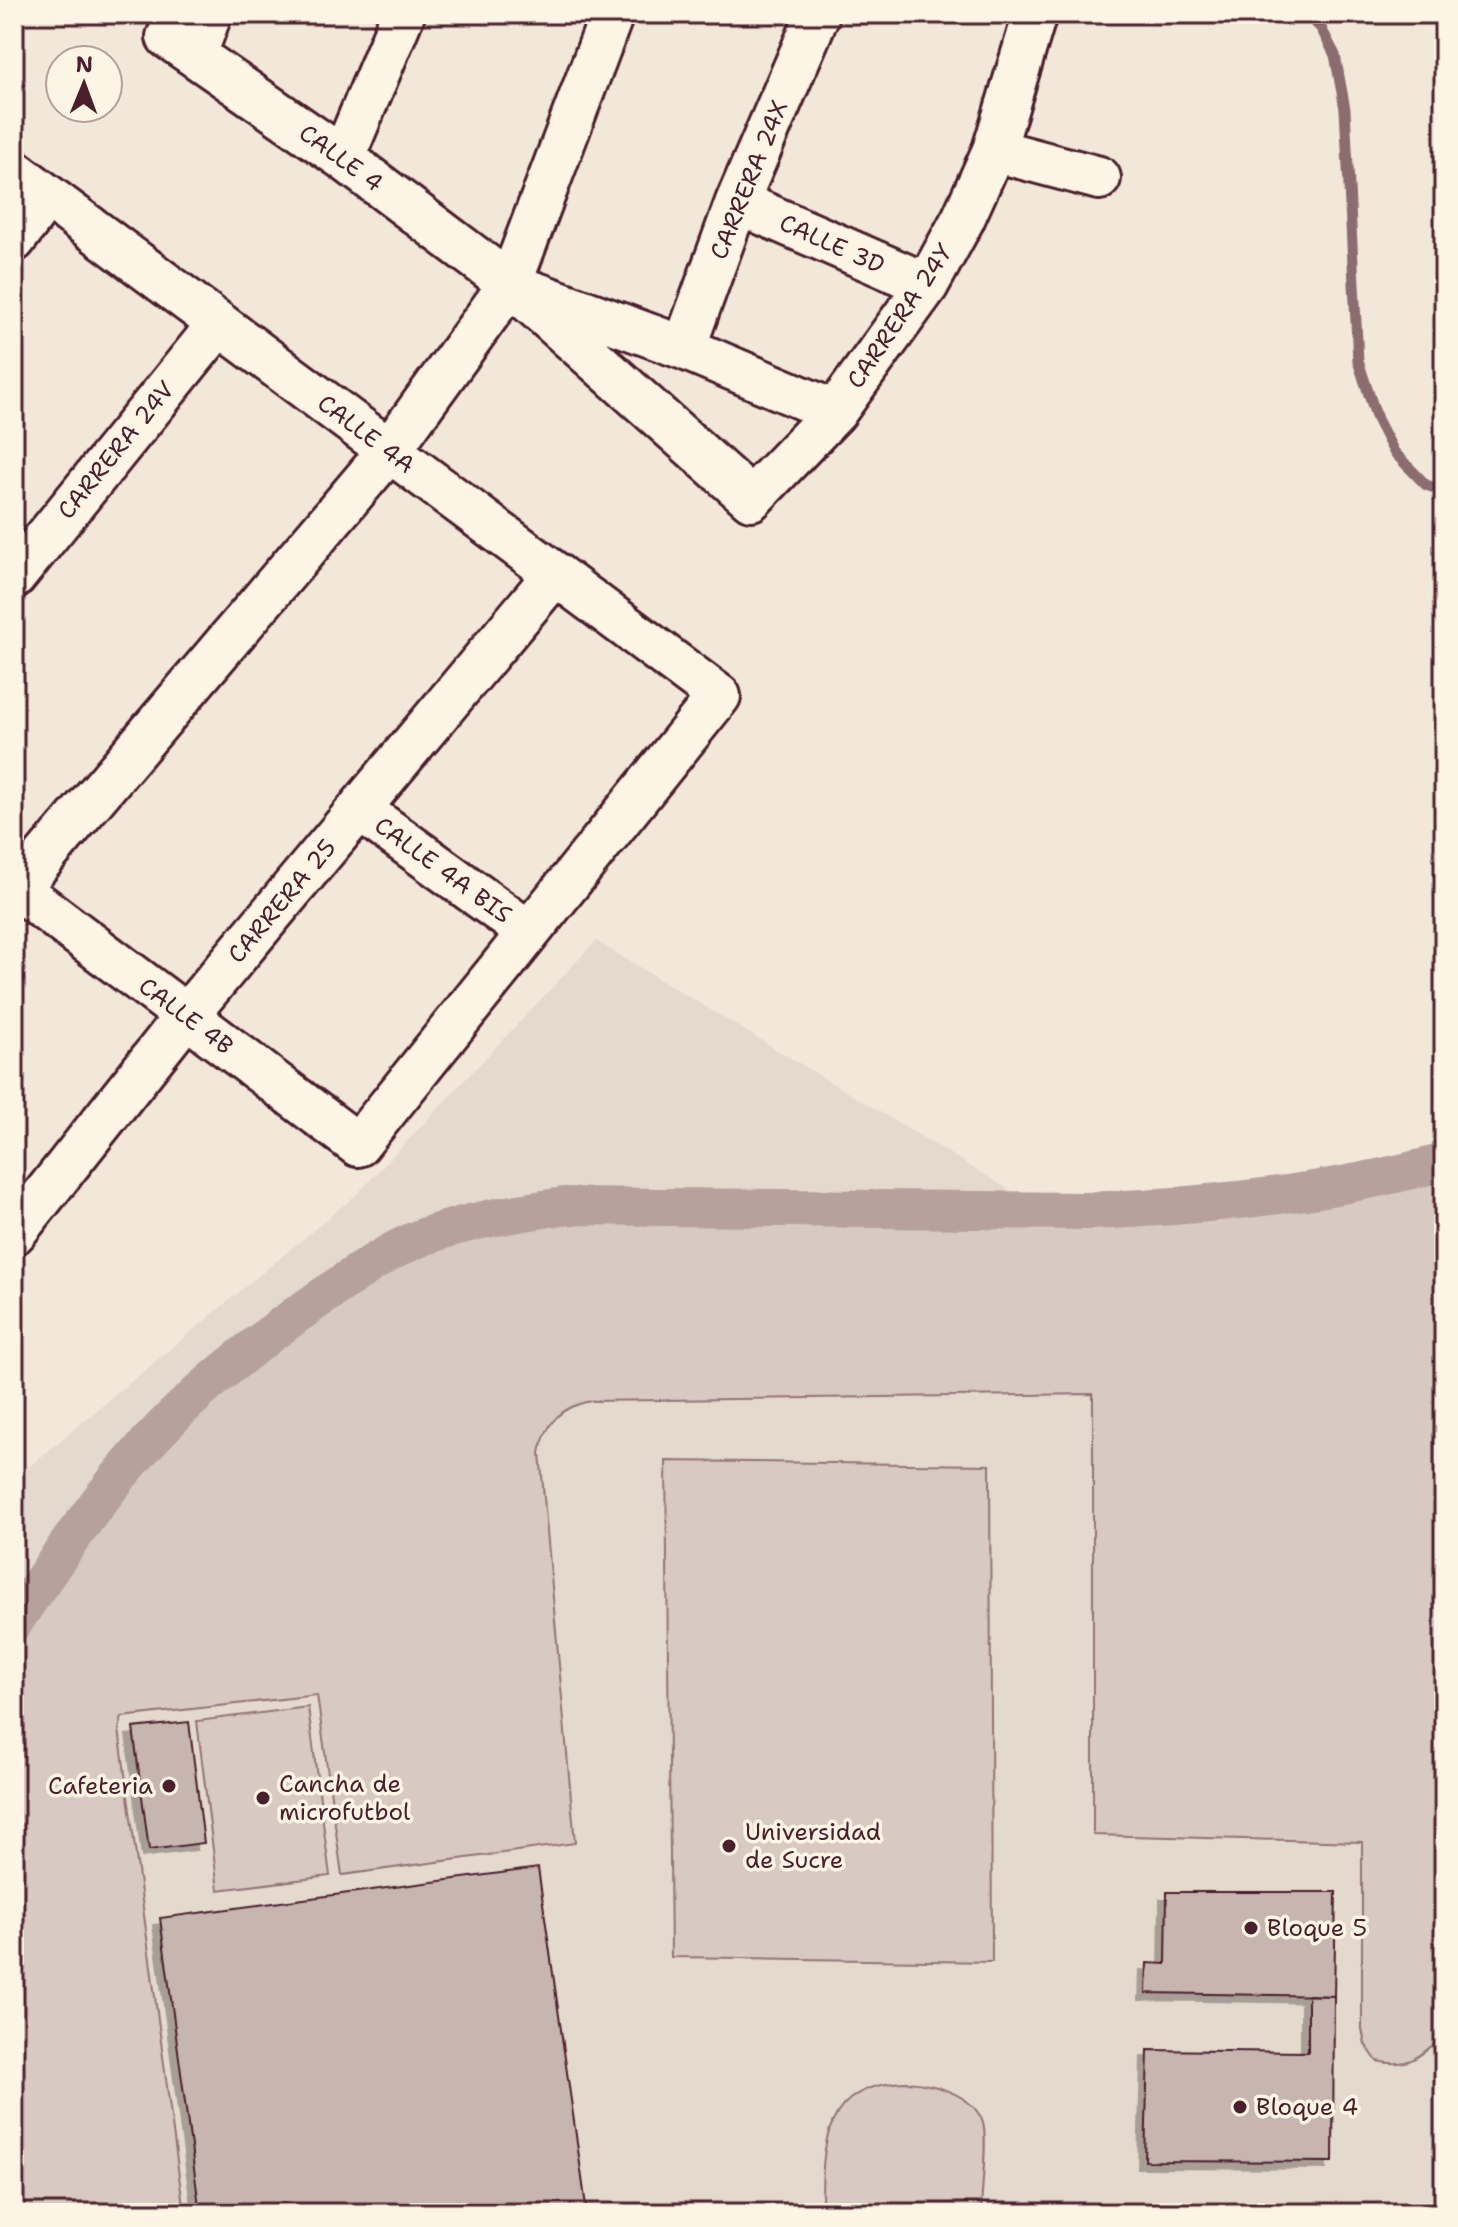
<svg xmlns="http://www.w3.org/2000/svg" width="1458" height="2227" font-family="'Shantell Sans',sans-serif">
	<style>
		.built { fill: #e4d9cd }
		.green { fill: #d8cac0; stroke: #917476; stroke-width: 2 }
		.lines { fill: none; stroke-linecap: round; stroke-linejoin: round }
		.stream { stroke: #8b6d6f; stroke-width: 11 }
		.canal { stroke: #b6a19c; stroke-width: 38 }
		.building { fill: #c7b6af; stroke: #4a1f2b; stroke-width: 2; filter: url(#shadow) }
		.minor-casing { stroke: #4a1f2b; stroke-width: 48 }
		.minor { stroke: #fcf5e5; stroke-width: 42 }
		.poi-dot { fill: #4a1f2b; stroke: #fcf5e5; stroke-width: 3 }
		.labels { text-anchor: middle; stroke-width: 7; stroke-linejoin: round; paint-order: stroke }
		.street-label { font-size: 24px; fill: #4a1f2b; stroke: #fcf5e5 }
		.poi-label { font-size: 24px; fill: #4a1f2b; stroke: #fcf5e5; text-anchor: start }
	</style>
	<defs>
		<filter id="shadow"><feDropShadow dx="-7" dy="7" stdDeviation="0" flood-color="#0004"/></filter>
	</defs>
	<rect width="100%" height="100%" fill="#f1e8da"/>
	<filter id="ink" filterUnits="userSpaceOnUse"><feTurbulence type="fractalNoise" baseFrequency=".0125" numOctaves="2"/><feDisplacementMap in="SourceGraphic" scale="16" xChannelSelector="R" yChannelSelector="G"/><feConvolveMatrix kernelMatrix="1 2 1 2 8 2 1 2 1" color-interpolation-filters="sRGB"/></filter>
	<g filter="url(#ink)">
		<path class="built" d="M596 941 1444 1451V2213H14V1479L357 1194Z"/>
		<path class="green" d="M1444 1162V2035C1420 2056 1410 2069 1377 2061L1365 2044 1362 2029V1842L1093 1835V1394L591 1401C561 1406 545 1423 540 1453L575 1843 342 1875 317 1695 122 1717 119 1729 184 2213H14V1622L78 1530 144 1447 181 1408 255 1343 357 1273 419 1238 478 1218 564 1206 1087 1211C1208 1206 1326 1194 1444 1162Z
			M666 1461 990 1465 992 1962 671 1957Z
			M308 1707 330 1876 218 1890 197 1721Z
			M908 2082C933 2084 974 2094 983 2123 988 2140 981 2193 981 2213H822C822 2144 821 2084 908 2082Z"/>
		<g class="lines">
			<path class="stream" d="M1306 14 1321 28 1335 55 1345 109 1358 361 1377 419 1394 452 1426 485 1444 491"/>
			<path class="canal" d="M14 1622C65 1547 116 1470 182 1408 225 1367 271 1332 319 1299 351 1277 386 1251 423 1237 470 1220 515 1213 564 1206L1087 1211C1208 1206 1326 1194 1444 1162"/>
		</g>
		<path class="building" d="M189 1722 204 1843 149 1850 133 1728Z
			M538 1868 587 2213H200L160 1918Z
			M1167 1892H1336L1334 1996 1146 1993 1147 1963 1166 1964Z
			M1308 1995 1334 1996 1333 2162 1145 2161 1148 2050 1308 2052Z
			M1122 2206 1284 2209V2213H1122Z"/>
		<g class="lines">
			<g class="minor-casing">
				<path id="minor" d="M168 37 343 158 510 284 751 499 835 412 927 285 963 219 994 150 1035 14
					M195 55 210 14
					M994 150 1099 178
					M343 158 403 14
					M14 171 719 696 358 1145 14 886
					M737 202 927 285
					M14 240 47 196
					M534 293 684 348 835 412
					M684 348 737 202 818 14
					M14 577 219 324
					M359 809 527 931
					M14 893 389 451 510 284 612 14
					M14 1233 186 1016 555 574"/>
			</g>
			<use href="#minor" class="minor"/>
		</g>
	</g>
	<g class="poi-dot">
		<circle cx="169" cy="1786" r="8"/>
		<circle cx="263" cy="1798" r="8"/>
		<circle cx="729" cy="1846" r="8"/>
		<circle cx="1251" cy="1928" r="8"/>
		<circle cx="1240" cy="2107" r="8"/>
	</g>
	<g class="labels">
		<g class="street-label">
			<text transform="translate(341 158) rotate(36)" y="8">CALLE 4</text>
			<text transform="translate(749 180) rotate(-68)" y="8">CARRERA 24X</text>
			<text transform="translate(832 244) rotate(24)" y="8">CALLE 3D</text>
			<text transform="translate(900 316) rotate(-56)" y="8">CARRERA 24Y</text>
			<text transform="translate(366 434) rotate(37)" y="8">CALLE 4A</text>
			<text transform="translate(116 450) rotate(-51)" y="8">CARRERA 24V</text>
			<text transform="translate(443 870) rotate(36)" y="8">CALLE 4A BIS</text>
			<text transform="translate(282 901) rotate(-50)" y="8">CARRERA 25</text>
			<text transform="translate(186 1016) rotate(37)" y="8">CALLE 4B</text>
		</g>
		<g class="poi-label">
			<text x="279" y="1792">Cancha de<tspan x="279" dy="28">microfutbol</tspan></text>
			<text x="153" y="1794" text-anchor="end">Cafeteria</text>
			<text x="745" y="1840">Universidad<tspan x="745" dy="28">de Sucre</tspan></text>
			<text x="1267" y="1936">Bloque 5</text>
			<text x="1256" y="2115">Bloque 4</text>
		</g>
	</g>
	<rect width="1458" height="2227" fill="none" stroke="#fcf5e5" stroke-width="48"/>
	<rect x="24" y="24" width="1410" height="2179" fill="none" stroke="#4a1f2b" stroke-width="3" filter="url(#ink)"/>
	<g transform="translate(84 84) rotate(1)"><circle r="38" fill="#fcf5e5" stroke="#b59f9b" stroke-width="2"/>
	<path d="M0-6L14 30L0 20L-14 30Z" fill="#4a1f2b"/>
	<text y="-12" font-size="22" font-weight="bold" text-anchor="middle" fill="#4a1f2b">N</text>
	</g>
</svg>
